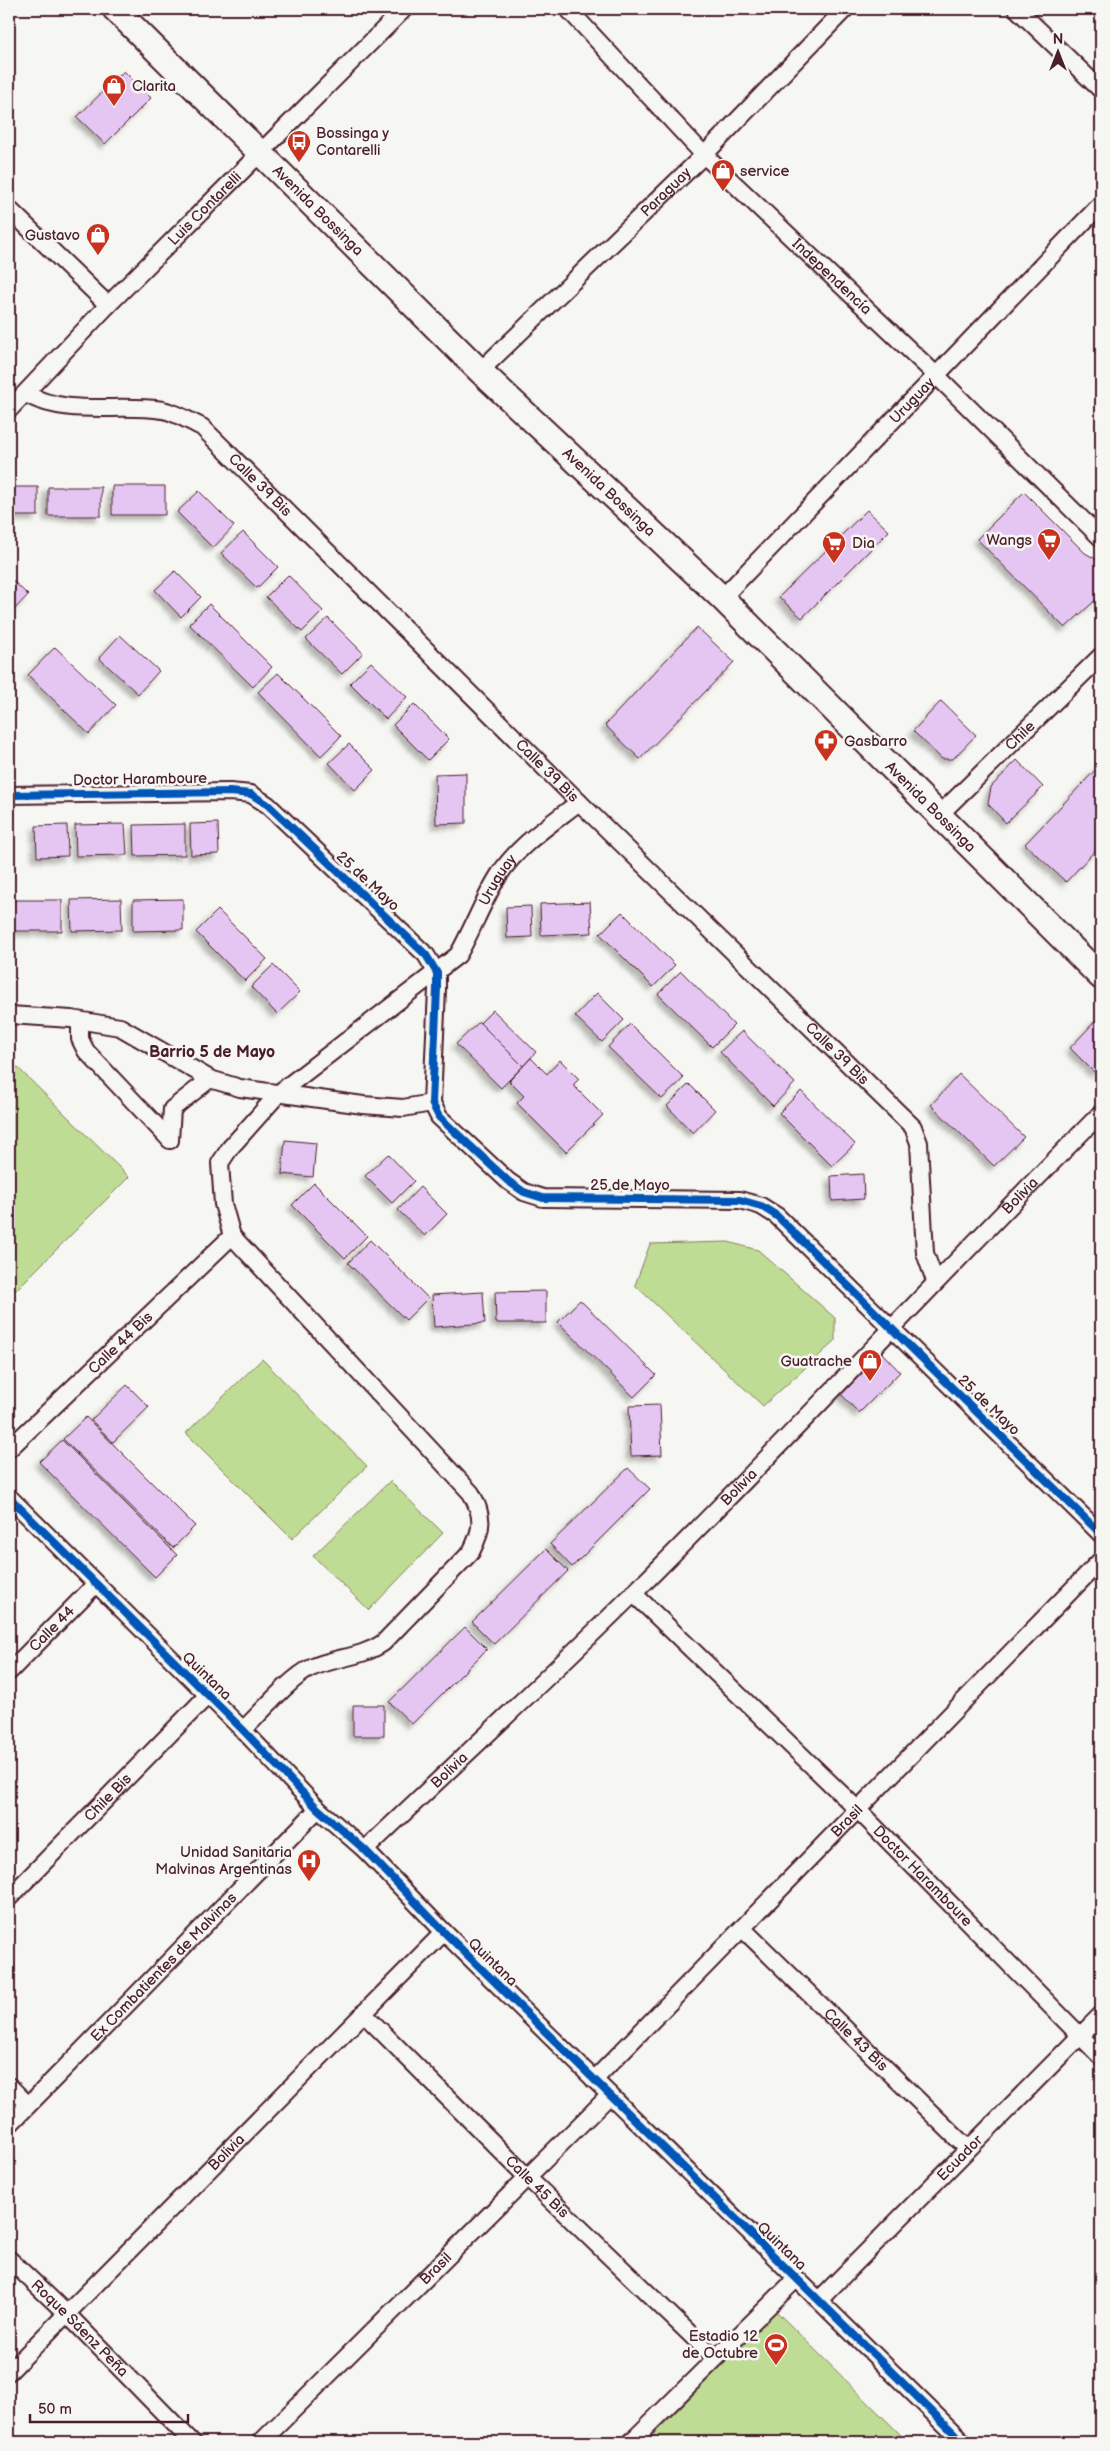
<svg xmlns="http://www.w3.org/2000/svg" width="1110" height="2451" font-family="'Balsamiq Sans',sans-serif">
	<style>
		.green { fill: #bfdc94; stroke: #847e60 }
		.building { fill: #e5c6f3; stroke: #4a1f2b; filter: url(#shadow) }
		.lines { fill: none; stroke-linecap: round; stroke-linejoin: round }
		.minor-casing { stroke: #4a1f2b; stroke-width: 20 }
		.secondary-casing { stroke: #4a1f2b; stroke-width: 28 }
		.minor { stroke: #f6f6f2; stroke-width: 16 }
		.secondary { stroke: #f6f6f2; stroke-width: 24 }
		.cycleway-casing { stroke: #f6f6f2; stroke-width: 11 }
		.cycleway { stroke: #0057b8; stroke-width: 8 }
		.labels { text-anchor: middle; stroke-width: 5; stroke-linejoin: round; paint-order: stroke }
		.poi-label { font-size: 15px; fill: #4a1f2b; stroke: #f6f6f2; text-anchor: start }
		.street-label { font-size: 15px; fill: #4a1f2b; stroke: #f6f6f2 }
		.neighbourhood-label { font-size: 16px; font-weight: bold; fill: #4a1f2b; stroke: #f6f6f2 }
	</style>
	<defs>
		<filter id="shadow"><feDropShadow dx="-4.5" dy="4.5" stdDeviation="2.5" flood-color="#0004"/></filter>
	</defs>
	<rect width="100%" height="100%" fill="#f6f6f2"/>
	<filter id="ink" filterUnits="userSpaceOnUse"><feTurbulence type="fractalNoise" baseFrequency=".02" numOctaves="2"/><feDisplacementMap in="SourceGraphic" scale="10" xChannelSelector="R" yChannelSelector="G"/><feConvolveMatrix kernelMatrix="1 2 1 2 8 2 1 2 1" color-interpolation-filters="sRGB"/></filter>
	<g filter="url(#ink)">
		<path class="green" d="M9 1059 129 1177 9 1297Z
			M728 1242 758 1250 835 1318V1341L763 1406 635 1285 650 1244Z
			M262 1359 367 1466 292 1539 186 1433Z
			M390 1481 443 1533 369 1610 313 1556Z
			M776 2311 908 2442H646Z"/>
		<path class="building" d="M124 71 151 98 105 144 77 117Z
			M112 486H165V515H112Z
			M9 487H38V516H9Z
			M48 487H101V516H48Z
			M199 491 234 526 213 548 177 512Z
			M1024 492 1085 553 1101 562V595L1065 628 977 539Z
			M867 510 889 531 802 618 779 597Z
			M243 532 278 567 257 588 221 553Z
			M175 571 201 597 181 617 155 590Z
			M288 575 323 611 302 632 266 597Z
			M9 577 28 595 9 615Z
			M209 604 272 667 253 687 189 624Z
			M328 618 363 653 342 674 306 639Z
			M697 627 734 662 640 759 605 725Z
			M120 635 159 671 138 694 99 658Z
			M55 647 116 705 89 734 28 675Z
			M371 662 407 697 386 719 350 683Z
			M278 673 341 736 321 756 258 692Z
			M941 701 976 735 953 759H942L913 731Z
			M414 704 449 739 428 760 393 725Z
			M349 744 375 770 355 790 329 763Z
			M1017 760 1043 787 1006 823 988 804 991 787Z
			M1101 764V844L1066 882 1025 844Z
			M466 773V823L436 824 435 774Z
			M218 823 219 854 191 855 190 824Z
			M125 824 127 855 76 856 75 825Z
			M185 824V855L135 856 134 825Z
			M67 825 68 856 37 857 36 826Z
			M121 899 122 930 72 931 71 900Z
			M183 899V930L133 931V900Z
			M12 900H62V931H12Z
			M590 902 592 933 541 935 540 904Z
			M531 906 532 937 507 938 506 907Z
			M218 910 267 959 245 981 196 932Z
			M622 912 675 965 653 987 600 934Z
			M273 965 300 992 277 1014 251 987Z
			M681 971 734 1025 712 1047 658 994Z
			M597 993 624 1020 602 1042 575 1016Z
			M493 1010 536 1052 523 1066 480 1023Z
			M1098 1018 1101 1021V1067L1095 1073 1070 1048Z
			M479 1022 523 1066 501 1088 456 1044Z
			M630 1024 684 1078 662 1099 608 1047Z
			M742 1031 795 1083 773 1106 720 1052Z
			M531 1058 547 1074 560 1060 579 1079 573 1085 603 1115 566 1152 517 1103 524 1096 509 1081Z
			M959 1074 1024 1137 994 1166 931 1105Z
			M689 1084 715 1110 693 1133 667 1106Z
			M801 1091 855 1144 832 1166 779 1113Z
			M285 1140 316 1143 313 1177 282 1174Z
			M388 1154 414 1181 392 1203 365 1176Z
			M863 1174 864 1199 832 1201 831 1176Z
			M314 1183 367 1236 345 1258 292 1205Z
			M420 1187 447 1214 425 1236 398 1210Z
			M370 1240 428 1298 406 1320 348 1263Z
			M546 1291V1323H496L495 1292Z
			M483 1292 485 1323 434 1327 432 1295Z
			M580 1300 656 1375 634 1397 558 1322Z
			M880 1351 900 1372 859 1413 839 1392Z
			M127 1385 149 1407 113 1442 91 1420Z
			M660 1405 662 1455 631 1456 629 1406Z
			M86 1417 195 1526 173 1548 63 1439Z
			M62 1440 177 1555 155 1577 39 1462Z
			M628 1468 650 1489 572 1567 550 1544Z
			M546 1549 568 1571 494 1644 472 1622Z
			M465 1627 487 1649 412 1724 389 1702Z
			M353 1705H384V1736H353Z"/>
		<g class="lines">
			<g class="minor-casing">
				<g id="minor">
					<path id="s1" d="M568 9 704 155 937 376 1101 538"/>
					<path d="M1017 9 1101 90"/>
					<path d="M9 209 108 305"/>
					<path id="s2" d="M480 371 704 155 845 9"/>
					<path id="s3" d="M26 394C68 417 117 403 163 410 177 413 189 421 202 427L579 802 913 1127 919 1143 925 1253 935 1281"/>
					<path id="s4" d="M9 410 108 305 404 9"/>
					<path id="s5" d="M722 598 1101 204"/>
					<path d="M9 795 230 792 251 794 268 805 426 955 437 973V989L432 1103 439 1117 508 1181 524 1192 543 1198 740 1200 761 1206 777 1216 1101 1534"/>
					<path id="s6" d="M940 814 1101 656"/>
					<path d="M9 1015 71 1019 120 1027 210 1079 240 1088 363 1105 403 1108 432 1103"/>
					<path d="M80 1021V1039L86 1051 170 1140"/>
					<path d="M170 1140 172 1109 210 1079"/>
					<path id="s7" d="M9 1449 232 1236"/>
					<path d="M9 1497 243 1730 318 1809 365 1850 444 1932 963 2442"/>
					<path id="s8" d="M633 1593 859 1811 1101 2057"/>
					<path id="s9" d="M9 1672 95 1585"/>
					<path id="s10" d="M243 1730C260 1714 291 1677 311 1668 335 1657 361 1658 383 1643L471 1552C483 1529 484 1516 471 1493L232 1236 223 1204 220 1163 230 1148 280 1092 458 955C473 929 483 900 499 875 518 845 551 824 579 802"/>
					<path id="s11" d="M365 1850C455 1764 546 1680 634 1593 793 1435 944 1271 1101 1113"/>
					<path id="s12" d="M9 1898 207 1696"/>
					<path id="s13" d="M743 1929 968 2149"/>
					<path id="s14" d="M363 2013 526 2176 715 2358"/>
					<path id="s15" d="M594 2080 1101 1560"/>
					<path d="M9 2086 28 2105"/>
					<path id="s16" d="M9 2125 318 1809"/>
					<path id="s17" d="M9 2259 67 2314 192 2442"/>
					<path id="s18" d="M819 2300 1101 2015"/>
					<path id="s19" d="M9 2372 444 1932"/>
					<path id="s20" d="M261 2442 610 2095"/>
					<path d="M631 2442 796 2279"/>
				</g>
			</g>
			<g class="secondary-casing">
				<g id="secondary">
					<path id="s21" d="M115 9 480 371 722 598 1101 977"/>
				</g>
			</g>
			<use href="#minor" class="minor"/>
			<use href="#secondary" class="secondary"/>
			<g class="cycleway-casing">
				<path id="cycleway" d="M9 795 230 792 251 794 268 805 426 955 437 973V989L432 1103 439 1117 508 1181 524 1192 543 1198 740 1200 761 1206 777 1216 1101 1534
					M9 1497 243 1730 318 1809 365 1850 444 1932 963 2442"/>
			</g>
			<use href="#cycleway" class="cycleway"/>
		</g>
	</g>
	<defs>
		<g id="shop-pin" transform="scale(1.25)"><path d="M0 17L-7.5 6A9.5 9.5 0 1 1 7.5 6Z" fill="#c8321e" stroke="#f6f6f2"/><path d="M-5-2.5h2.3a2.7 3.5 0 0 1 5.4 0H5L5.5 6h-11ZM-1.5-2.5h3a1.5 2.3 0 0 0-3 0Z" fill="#fff"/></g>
		<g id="bus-pin" transform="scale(1.25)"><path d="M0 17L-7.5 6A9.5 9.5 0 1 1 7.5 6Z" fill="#c8321e" stroke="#f6f6f2"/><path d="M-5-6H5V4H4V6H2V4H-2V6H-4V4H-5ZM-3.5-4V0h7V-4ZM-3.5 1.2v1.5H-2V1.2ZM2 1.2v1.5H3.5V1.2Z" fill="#fff"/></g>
		<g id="supermarket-pin" transform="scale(1.25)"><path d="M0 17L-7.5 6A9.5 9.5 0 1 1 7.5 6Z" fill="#c8321e" stroke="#f6f6f2"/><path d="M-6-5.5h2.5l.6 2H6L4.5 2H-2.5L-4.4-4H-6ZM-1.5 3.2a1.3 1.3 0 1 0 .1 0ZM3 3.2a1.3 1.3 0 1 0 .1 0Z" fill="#fff"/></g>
		<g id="pharmacy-pin" transform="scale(1.25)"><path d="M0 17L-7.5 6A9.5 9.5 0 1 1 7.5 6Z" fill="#c8321e" stroke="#f6f6f2"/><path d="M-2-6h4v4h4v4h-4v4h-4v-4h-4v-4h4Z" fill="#fff"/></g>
		<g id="hospital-pin" transform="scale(1.25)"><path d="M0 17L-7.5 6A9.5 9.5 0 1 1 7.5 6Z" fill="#c8321e" stroke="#f6f6f2"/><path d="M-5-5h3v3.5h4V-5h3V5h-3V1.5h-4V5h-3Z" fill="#fff"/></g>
		<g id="stadium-pin" transform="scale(1.25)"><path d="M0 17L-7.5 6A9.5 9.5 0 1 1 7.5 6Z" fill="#c8321e" stroke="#f6f6f2"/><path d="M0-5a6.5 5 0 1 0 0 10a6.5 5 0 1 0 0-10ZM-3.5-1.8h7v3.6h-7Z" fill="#fff"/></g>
	</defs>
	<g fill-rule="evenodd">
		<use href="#shop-pin" x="114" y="86"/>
		<use href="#bus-pin" x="299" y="142"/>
		<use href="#shop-pin" x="723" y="171"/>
		<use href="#shop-pin" x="98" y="235"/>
		<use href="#supermarket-pin" x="1049" y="540"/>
		<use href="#supermarket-pin" x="834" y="543"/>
		<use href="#pharmacy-pin" x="826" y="741"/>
		<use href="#shop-pin" x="870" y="1361"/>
		<use href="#hospital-pin" x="309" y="1861"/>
		<use href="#stadium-pin" x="776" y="2345"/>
	</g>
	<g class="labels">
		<g class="poi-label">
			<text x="132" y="91">Clarita</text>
			<text x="316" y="138">Bossinga y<tspan x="316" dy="17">Contarelli</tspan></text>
			<text x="740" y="176">service</text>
			<text x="80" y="240" text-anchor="end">Gustavo</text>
			<text x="1032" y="545" text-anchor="end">Wangs</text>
			<text x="852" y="548">Dia</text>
			<text x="844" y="746">Gasbarro</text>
			<text x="852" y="1366" text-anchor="end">Guatrache</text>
			<text x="292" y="1857" text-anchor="end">Unidad Sanitaria<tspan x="292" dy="17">Malvinas Argentinas</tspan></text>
			<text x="758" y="2341" text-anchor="end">Estadio 12<tspan x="758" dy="17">de Octubre</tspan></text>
		</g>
		<g class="street-label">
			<text dy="5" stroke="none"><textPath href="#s2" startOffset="258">Paraguay</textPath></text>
			<text dy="5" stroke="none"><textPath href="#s4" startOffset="281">Luis Contarelli</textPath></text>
			<text dy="5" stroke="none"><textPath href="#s21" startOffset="286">Avenida Bossinga</textPath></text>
			<text dy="5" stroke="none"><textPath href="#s1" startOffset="376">Independencía</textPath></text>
			<text dy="5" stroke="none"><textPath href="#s5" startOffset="274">Uruguay</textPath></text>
			<text dy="5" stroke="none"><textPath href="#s3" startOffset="264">Calle 39 Bis</textPath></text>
			<text dy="5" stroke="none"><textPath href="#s21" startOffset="691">Avenida Bossinga</textPath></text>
			<text dy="5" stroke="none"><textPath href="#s6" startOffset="112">Chile</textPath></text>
			<text dy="5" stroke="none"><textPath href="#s3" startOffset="669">Calle 39 Bis</textPath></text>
			<text transform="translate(140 779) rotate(-1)" y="5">Doctor Haramboure</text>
			<text dy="5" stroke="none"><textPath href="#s21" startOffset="1141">Avenida Bossinga</textPath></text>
			<text transform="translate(368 881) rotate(43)" y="5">25 de Mayo</text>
			<text dy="5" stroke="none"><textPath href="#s10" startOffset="1186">Uruguay</textPath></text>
			<text dy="5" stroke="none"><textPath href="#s3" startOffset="1074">Calle 39 Bis</textPath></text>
			<text x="630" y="1190">25 de Mayo</text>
			<text dy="5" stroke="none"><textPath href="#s11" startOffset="926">Bolivia</textPath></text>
			<text dy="5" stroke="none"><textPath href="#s7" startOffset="154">Calle 44 Bis</textPath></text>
			<text transform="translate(989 1405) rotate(44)" y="5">25 de Mayo</text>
			<text dy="5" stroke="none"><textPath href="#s11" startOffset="521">Bolivia</textPath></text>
			<text dy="5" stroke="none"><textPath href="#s9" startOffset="61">Calle 44</textPath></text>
			<text transform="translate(207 1676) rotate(44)" y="5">Quintana</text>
			<text dy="5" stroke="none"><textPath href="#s11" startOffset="116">Bolivia</textPath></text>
			<text dy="5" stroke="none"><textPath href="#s12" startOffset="141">Chile Bis</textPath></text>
			<text dy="5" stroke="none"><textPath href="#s15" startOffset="362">Brasil</textPath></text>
			<text dy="5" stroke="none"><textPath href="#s8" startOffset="405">Doctor Haramboure</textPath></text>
			<text transform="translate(493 1962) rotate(44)" y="5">Quintana</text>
			<text dy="5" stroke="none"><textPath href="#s16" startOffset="221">Ex Combatientes de Malvinas</textPath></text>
			<text dy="5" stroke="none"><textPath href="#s13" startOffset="158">Calle 43 Bis</textPath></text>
			<text dy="5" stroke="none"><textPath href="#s19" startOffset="309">Bolivia</textPath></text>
			<text dy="5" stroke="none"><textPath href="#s18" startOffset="200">Ecuador</textPath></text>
			<text dy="5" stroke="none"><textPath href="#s14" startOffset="246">Calle 45 Bis</textPath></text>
			<text transform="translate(782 2246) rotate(44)" y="5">Quintana</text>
			<text dy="5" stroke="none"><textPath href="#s20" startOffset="246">Brasil</textPath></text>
			<text dy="5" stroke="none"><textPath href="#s17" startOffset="99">Roque Sáenz Peña</textPath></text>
		</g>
		<g class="neighbourhood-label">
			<text x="212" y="1057">Barrio 5 de Mayo</text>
		</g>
	</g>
	<rect width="1110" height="2451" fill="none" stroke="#f6f6f2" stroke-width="30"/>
	<rect x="15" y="15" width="1080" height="2421" fill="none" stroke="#4a1f2b" stroke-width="2" filter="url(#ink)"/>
	<g transform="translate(1058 52)" stroke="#f6f6f2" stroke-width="4" paint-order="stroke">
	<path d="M0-4L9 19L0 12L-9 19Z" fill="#4a1f2b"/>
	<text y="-8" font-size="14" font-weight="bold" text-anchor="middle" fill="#4a1f2b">N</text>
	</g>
	<path d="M30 2414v8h158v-8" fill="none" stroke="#4a1f2b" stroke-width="2.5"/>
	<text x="38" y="2414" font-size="15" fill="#4a1f2b" stroke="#f6f6f2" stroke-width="4" paint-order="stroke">50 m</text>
</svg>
